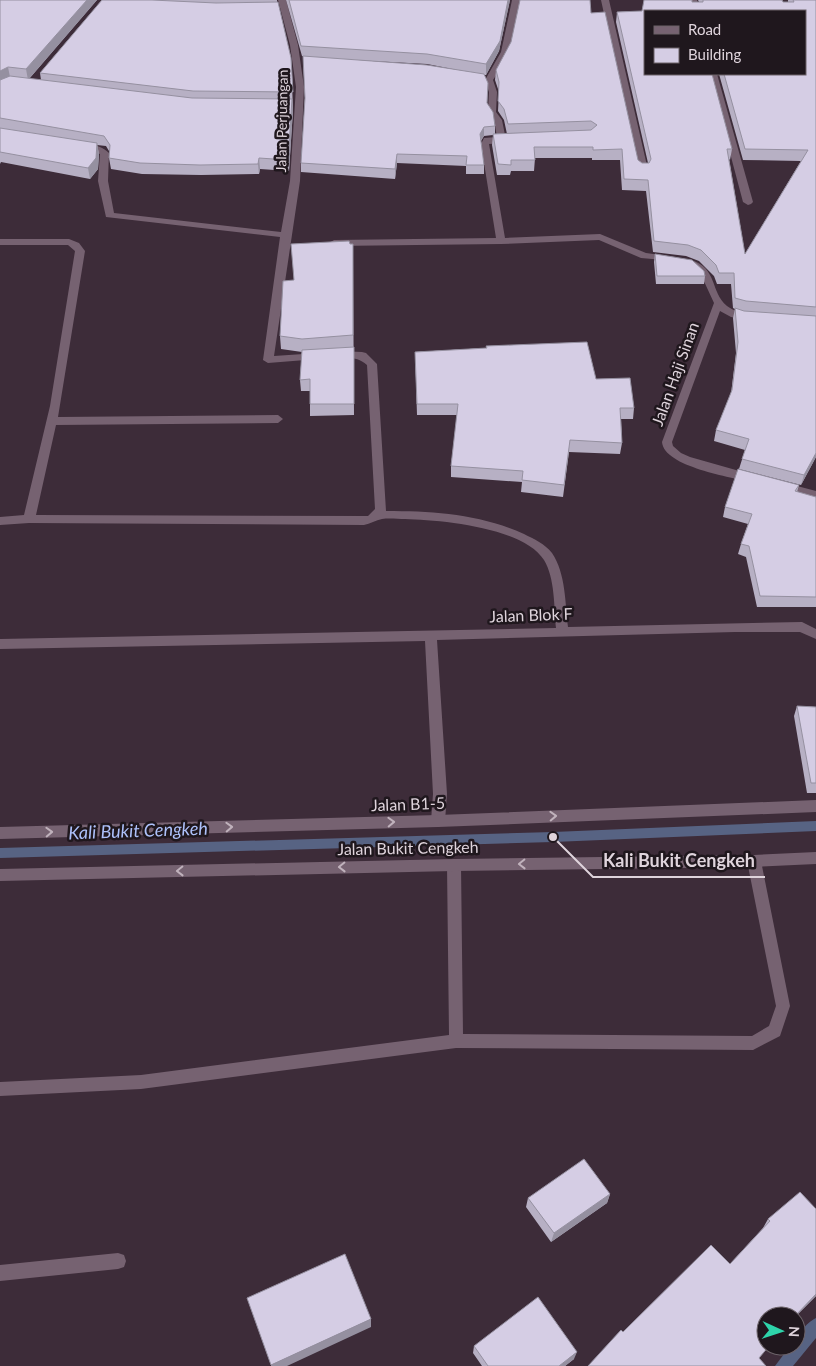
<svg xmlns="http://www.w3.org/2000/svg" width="816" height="1366" font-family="Lato,sans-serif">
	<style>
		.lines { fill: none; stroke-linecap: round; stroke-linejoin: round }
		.stream { fill: #576383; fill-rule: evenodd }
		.minor { fill: #766271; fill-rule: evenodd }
		.tertiary { fill: #766271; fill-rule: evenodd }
		.wall { fill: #b7b0c4; fill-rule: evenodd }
		.shaded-wall { fill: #9590a0 }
		.building { fill: #d5cde4; stroke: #9590a0; fill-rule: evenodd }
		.oneway { stroke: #c0b2bc }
		.labels { text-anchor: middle; stroke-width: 5; stroke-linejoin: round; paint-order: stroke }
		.far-street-label { font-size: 14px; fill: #dfd4dc; stroke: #1f171d }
		.street-label { font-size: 16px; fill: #dfd4dc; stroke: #1f171d }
		.water-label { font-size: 18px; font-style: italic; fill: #adc1fa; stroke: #1f171d }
		.leader { fill: none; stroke: #dfd4dc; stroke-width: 2 }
		.callout-dot { fill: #dfd4dc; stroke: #1f171d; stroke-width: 2 }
		.callout-label { font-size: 18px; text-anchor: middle; font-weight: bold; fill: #dfd4dc; stroke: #1f171d; stroke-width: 5; stroke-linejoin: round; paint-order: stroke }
	</style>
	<rect width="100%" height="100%" fill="#3d2c39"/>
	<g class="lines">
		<path class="stream" d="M816 821V831L553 842 0 858V848L553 832Z
			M816 1318V1338L793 1366H775L790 1346H796C796 1335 806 1323 816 1318Z"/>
		<path class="minor" d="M278 0H286L298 45 304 87 300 181 274 356 318 353 323 356 318 359 268 363 263 360 280 237 106 217 98 181 100 154 78 147C86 141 102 146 109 153L108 181 114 213 281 232 290 181 296 87 290 45Z
			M512 0H520C515 29 511 55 493 80L497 92 496 112 502 120 506 140 502 143 489 144 505 238 600 234 646 253 675 257V261L641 258 599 240 501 244 334 246 329 243 334 240 496 238 481 144 484 138 497 137 494 120 488 112 489 92 485 80 501 52Z
			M601 0H609L648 170 646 172H640L638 170Z
			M689 0H697L700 11H692Z
			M709 74H717L753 202 751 204 748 205 743 202Z
			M0 239H69L79 243 85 251 58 417 278 415 283 419 278 423 56 425 36 515 368 516 375 509 367 365C354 353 342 362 333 354L338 351 362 352 366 353 377 364 386 511C433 511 480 514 524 534 534 539 545 544 552 553 566 574 565 603 568 627L802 622 816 629V639L800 632H735L437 640 447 794 445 821 443 825 438 827 433 825 431 821 433 794 425 641 0 649V639L556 628C554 607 555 578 544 560 523 527 440 520 405 519 398 519 389 518 382 519 376 520 370 524 364 525L29 523 0 525V517L24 515 50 406 75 251 68 245H0Z
			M691 260C718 268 710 292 727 306 735 312 744 313 754 316L755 318 750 321 731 317 720 311 672 442 673 446 681 453 690 457 757 476 759 479 757 482 753 483C732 477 664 467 662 442L714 303 702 277 686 263Z
			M782 482 816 491V499L778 489 776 486 778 483Z
			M754 855 759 857 761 861 790 1006 780 1036 753 1050 456 1048 141 1089 0 1096V1082L141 1075 449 1035 447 865 449 861 454 859 459 861 461 865 463 1034 752 1036 769 1026 776 1006 747 861 749 857Z
			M118 1253 124 1255 126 1261 124 1267 118 1269 0 1281V1265Z"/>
		<path class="tertiary" d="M816 800V812L438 827 0 839V827L438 815Z
			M816 852V864L754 867 454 871 0 881V869L454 859 754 855Z"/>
	</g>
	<path class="wall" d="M0 0H97L29 79 41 80 40 73 102 0H277V2L291 58 293 110 289 171 260 169 259 174 201 175 142 174 111 169 109 158V151L106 146 97 145 99 154 98 169 90 179 1 162 0 164Z
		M286 0H510L499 51 486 75H484L487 103 495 126V134H507L504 120 498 111 499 92 495 80 496 70 591 13 638 160 642 163H648L616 22 617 12 642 11 692 2H699L698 0H782L783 2H788V0H816V457L801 485 739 469 745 450 714 441 716 430 731 394 736 353 733 318 735 309 733 308 731 284H717L714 276 699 261 686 256 653 252 646 191 622 190 620 160H592V158H535L534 171H511L510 175H497L492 145 493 135 484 136 481 141 484 165V174H466V166L397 163 395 179 301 172V163L305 98 303 56H302ZM645 11 805 74H719L743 160 801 161 745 254 729 159 730 160 732 149ZM354 60 427 64 478 74Z
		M350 244 353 257 354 415 310 416V391H301L300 380 302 352 281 349 280 336 294 280Z
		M655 254 705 276 704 284H656L654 262Z
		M486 346 596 379 634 408 633 419H621L622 443 620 454 569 452 563 497 521 492 522 482 451 477V466L457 415H417L415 352 486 348Z
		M799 485 797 492 816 497V607H757L746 557 738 554 741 544 748 524 723 517 725 507Z
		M797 706 816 707V793H807L794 716Z
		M610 1194 607 1203 551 1242 526 1207 528 1198Z
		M816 1209V1296L796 1316H766L759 1359 623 1332 730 1264 763 1228 768 1219Z
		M474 1346 574 1359 565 1366H482L473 1353Z"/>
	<path class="shaded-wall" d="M87 0H97L28 80 26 69Z
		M508 0H510L499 51 486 75V64Z
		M8 67 10 77 0 83V71Z
		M292 99 293 110 289 171 288 160Z
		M484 127V136L479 143 480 134Z
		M97 143 99 154 98 169 90 179 88 168Z
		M397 154V163L395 179V169Z
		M259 158 260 169 259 174 258 164Z
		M816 453V457L801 485 804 475Z
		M610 1194 607 1203 551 1242 554 1233Z
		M816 1294V1296L796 1316H795Z
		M371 1319V1327L287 1366H271V1365Z
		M577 1352 574 1359 565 1366H559Z"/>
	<path class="building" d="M0 0H87L26 69 8 67 0 71Z
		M102 0H152L216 3 278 2 291 58 293 92 193 91 40 73Z
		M289 0H508L500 41 486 64 427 54 301 46Z
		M520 0H590L591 13 605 12 638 160 642 163H649L651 159 617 12 642 11 644 0H692V2H703V0H782L783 2H794L793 0H816V307L746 301 735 298 734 273H719L716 265 701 250 688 245 654 241 648 180 624 179 622 149 593 150V147H534L535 160H511V165L498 164 493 134 591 130 597 125 591 121 508 124 504 109 498 101 499 82 496 70 511 42ZM645 11H805V74H724L745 149 808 150 745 254 727 149H732L712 74H645Z
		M303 56 427 65 484 74 488 83 487 103 493 112 495 126 484 127 480 134 484 165H466L467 156 397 154 395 169 301 163 305 98Z
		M10 76 192 98 292 99 288 160 259 158 258 164 200 165 140 163 109 158 110 145 104 136 0 118V80Z
		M0 128 97 143 96 158 88 168 0 152Z
		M349 241 350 244H353V335L302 339 280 336 283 281 294 280 291 244Z
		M655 254 692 260 704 271 705 276H657Z
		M735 308 744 311 816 316V453L804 475 742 459 749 439 716 430 732 390 738 342Z
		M587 342 596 379 630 378 634 408H620L622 443 570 440 564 485 522 480 523 471 451 466 458 404H417L415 352 487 348 486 346Z
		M354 347V404H310V379L300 380 302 350Z
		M738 469 799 485 795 491 816 497V597L760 596 749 546 741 544 752 514 725 507Z
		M797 706 816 707V783H811Z
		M584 1159 610 1194 554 1233 528 1198Z
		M800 1192 816 1209V1294L795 1316H766V1346H769L759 1358 766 1366H588L621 1330 623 1332 711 1245 730 1264 770 1221 768 1219Z
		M345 1254 371 1319 271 1365 247 1298Z
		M538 1297 577 1352 559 1366H488L474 1346Z"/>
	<defs><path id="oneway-chevron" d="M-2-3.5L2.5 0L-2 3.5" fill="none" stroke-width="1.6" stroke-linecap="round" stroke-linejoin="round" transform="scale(1.25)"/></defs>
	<g class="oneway">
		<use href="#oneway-chevron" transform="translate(553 816) rotate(-2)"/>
		<use href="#oneway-chevron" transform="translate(391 822) rotate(-2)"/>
		<use href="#oneway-chevron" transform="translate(229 827) rotate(-2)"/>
		<use href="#oneway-chevron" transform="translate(49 832) rotate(-2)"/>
		<use href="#oneway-chevron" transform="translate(522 864) rotate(179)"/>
		<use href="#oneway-chevron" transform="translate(342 867) rotate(179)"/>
		<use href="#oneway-chevron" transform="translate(180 871) rotate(179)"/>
	</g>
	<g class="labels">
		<g class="far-street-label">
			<text transform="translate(282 121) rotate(-89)" y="5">Jalan Perjuangan</text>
		</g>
		<g class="street-label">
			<text transform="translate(675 374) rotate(-70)" y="6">Jalan Haji Sinan</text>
			<text transform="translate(531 615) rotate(-2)" y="6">Jalan Blok F</text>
			<text transform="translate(408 804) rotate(-2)" y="6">Jalan B1-5</text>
			<text transform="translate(408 848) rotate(-1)" y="6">Jalan Bukit Cengkeh</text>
		</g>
		<g class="water-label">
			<text transform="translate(138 831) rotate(-2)" y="6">Kali Bukit Cengkeh</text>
		</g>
	</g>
	<path class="leader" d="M553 837L593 877H765"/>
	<circle class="callout-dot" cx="553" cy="837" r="5"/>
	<g class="callout-label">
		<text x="679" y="867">Kali Bukit Cengkeh</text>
	</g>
	<rect x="644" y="10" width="162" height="65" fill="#1f171d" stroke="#6c6369"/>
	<rect x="654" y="26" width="25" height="8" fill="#766271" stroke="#6c6369"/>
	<text x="688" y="35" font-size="15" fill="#dfd4dc">Road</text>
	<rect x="654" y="48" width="25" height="15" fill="#d5cde4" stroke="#6c6369"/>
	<text x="688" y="60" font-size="15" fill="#dfd4dc">Building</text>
	<g transform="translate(781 1331) rotate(93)"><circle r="24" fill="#1f171d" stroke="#6c6369"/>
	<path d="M0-4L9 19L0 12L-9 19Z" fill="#2ed4aa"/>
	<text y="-8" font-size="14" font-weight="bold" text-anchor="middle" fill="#dfd4dc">N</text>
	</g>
</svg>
